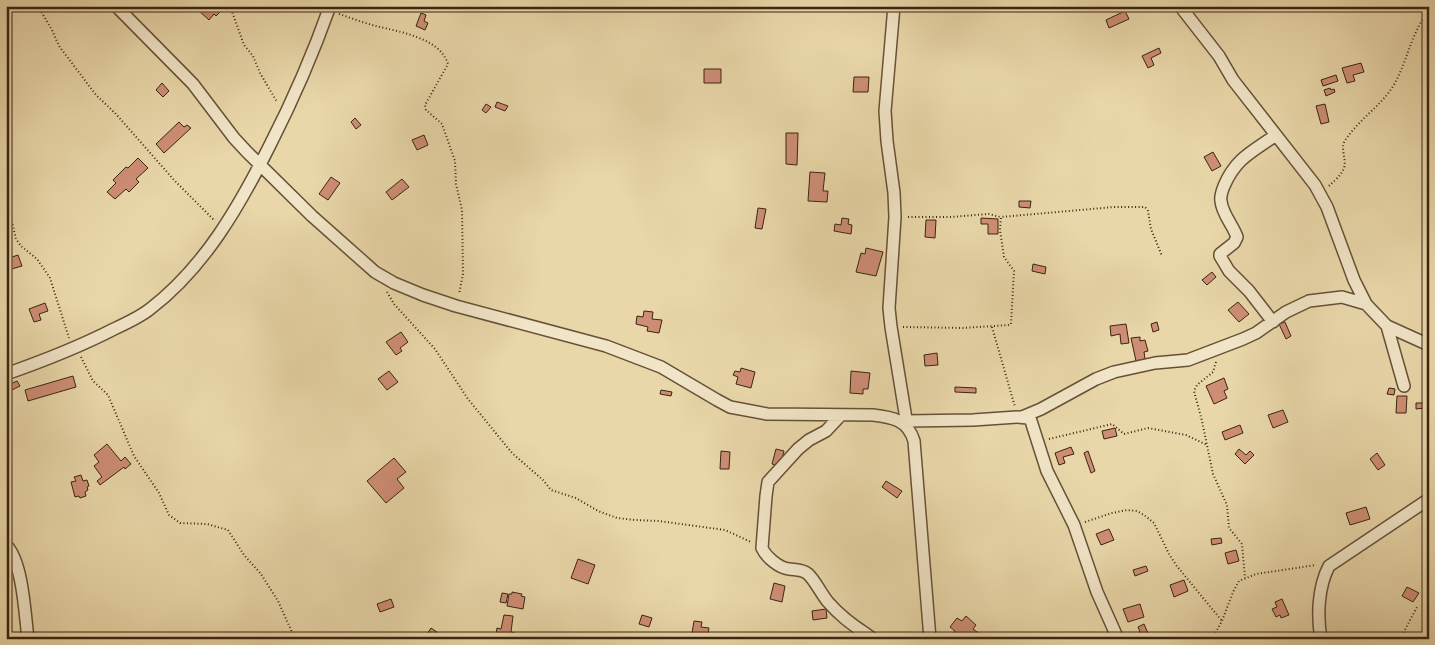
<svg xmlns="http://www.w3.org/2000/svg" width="1435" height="645" font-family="'Libre Caslon Text',serif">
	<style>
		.building { fill: #ce8e75; stroke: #3a2413 }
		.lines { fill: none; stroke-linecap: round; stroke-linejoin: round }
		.minor-casing { stroke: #665138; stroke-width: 14 }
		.path { stroke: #3a2413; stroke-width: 2; stroke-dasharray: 1 2.5; stroke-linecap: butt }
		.minor { stroke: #f1e5c7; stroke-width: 11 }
	</style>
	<rect width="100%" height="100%" fill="#e9d7a9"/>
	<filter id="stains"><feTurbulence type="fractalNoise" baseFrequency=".004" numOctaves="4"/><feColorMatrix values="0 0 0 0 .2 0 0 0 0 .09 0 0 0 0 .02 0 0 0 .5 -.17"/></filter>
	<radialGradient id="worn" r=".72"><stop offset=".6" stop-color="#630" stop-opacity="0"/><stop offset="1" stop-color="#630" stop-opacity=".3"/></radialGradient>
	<path class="building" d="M201 6H222L224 8 216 16 214 14 209 20 198 10Z
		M1125 11 1129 19 1109 28 1106 20Z
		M421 13 426 15 424 21 428 23 425 30 416 26Z
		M1159 48 1161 53 1151 58 1154 65 1148 68 1142 56Z
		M1361 63 1364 72 1353 75 1355 81 1347 83 1342 68Z
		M704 69H721V83H704Z
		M1336 75 1338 81 1323 86 1321 80Z
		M854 77H869L868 92H853Z
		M162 83 169 91 163 97 156 90Z
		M1330 88 1331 90 1334 89 1335 92 1326 96 1324 90Z
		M497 102 508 106 505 111 495 107Z
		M486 104 491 107 486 113 482 110Z
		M1325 104 1329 122 1321 124 1316 106Z
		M355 118 361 125 356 129 351 122Z
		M179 122 184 127 187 125 191 128 164 153 156 144Z
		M786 133H798L797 165 786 164Z
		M424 135 428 145 417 150 412 140Z
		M1213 152 1221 166 1212 171 1204 157Z
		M138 158 148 168 136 179 139 182 129 192 126 189 115 199 107 192 116 183 113 180 126 167 128 168Z
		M810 172 825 173 823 191H828L827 202 808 201Z
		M331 177 340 183 328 200 319 194Z
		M402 179 409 187 392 200 386 192Z
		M1019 201H1031L1030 208 1019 207Z
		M758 208 766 209 762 229 755 228Z
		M842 218 849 219 848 224 852 225 851 234 834 231 835 224 841 225Z
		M981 218 998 219V234H988V224H981Z
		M926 220H936L935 238 925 237Z
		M866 248 883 252 876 276 856 272 861 253 865 254Z
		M18 255 22 266 8 270 6 259Z
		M1033 264 1046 267 1045 274 1032 271Z
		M1212 272 1216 277 1207 285 1202 280Z
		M1238 302 1249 314 1239 322 1228 310Z
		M45 303 48 311 39 314 41 320 34 322 29 309Z
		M644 311 653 312 652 319 662 320 659 333 647 331 648 327 636 324 637 316 643 317Z
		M1157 322 1159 330 1153 332 1151 324Z
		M1285 322 1291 336 1286 339 1279 324Z
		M1126 324 1129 343 1121 344 1120 334 1111 336 1110 326Z
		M401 332 408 342 400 348 402 351 396 355 386 342Z
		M1140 337V341L1145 340 1148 351 1144 352 1145 359 1136 361 1131 338Z
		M937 353 938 365 925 366 924 355Z
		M741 368 755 372 751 388 736 384 738 377 733 375 735 371 740 372Z
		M389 371 398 382 387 390 378 379Z
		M851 371 870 373 868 389H863V394L850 393Z
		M73 376 76 387 28 401 25 390Z
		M1224 378 1228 389 1224 391 1227 398 1214 404 1206 386Z
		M17 381 20 386 8 392 6 386Z
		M955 387 976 388V393L955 392Z
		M1389 388 1395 389 1394 395 1387 394Z
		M661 390 672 392 671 396 660 394Z
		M1397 396H1407L1406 413H1396Z
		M1416 403H1425V408L1416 409Z
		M1283 410 1288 422 1273 428 1268 415Z
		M1240 425 1243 433 1225 440 1222 432Z
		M1115 428 1117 436 1104 439 1102 431Z
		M107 444 121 461 125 457 131 464 125 469 124 467 100 485 97 481 102 477 94 466 99 462 94 455Z
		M1071 447 1074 454 1063 457 1065 463 1059 465 1055 453Z
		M776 449 784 451 780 466 772 464Z
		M1239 449 1246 455 1250 451 1254 455 1245 464 1235 454Z
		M721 451 730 452 729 469H720Z
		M1088 451 1095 471 1091 473 1084 453Z
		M1377 453 1385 465 1378 470 1370 459Z
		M394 458 406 472 397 479 404 488 386 503 367 481Z
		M81 475 83 481 87 480 89 486 87 487 88 490 85 492 86 496 80 498 79 496 75 497 71 482 76 481 74 477Z
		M886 481 902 491 897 498 882 487Z
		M1366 507 1370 519 1350 525 1346 513Z
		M1109 529 1114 540 1101 545 1096 534Z
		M1221 538 1222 543 1212 545 1211 539Z
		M1236 550 1239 561 1228 564 1225 553Z
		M578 559 595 565 588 584 571 578Z
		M1146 566 1148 571 1135 576 1133 570Z
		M1184 580 1188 591 1174 597 1170 585Z
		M774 583 785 586 782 602 770 599Z
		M1407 587 1419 593 1413 602 1402 596Z
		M512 592 522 594 521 596 525 597 523 609 507 606 509 594H512Z
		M502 593 508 594 506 603 500 602Z
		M391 599 394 607 380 612 377 604Z
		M1282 599 1289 615 1281 618 1280 615 1276 617 1272 609 1277 607 1275 602Z
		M1140 604 1144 617 1128 622 1123 609Z
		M826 609 827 618 813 620 812 611Z
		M504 615 513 616 511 632 515 633 513 639H495L497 628 501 629Z
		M642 615 652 618 649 627 639 624Z
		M966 616 976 625 973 629 980 634 978 636 981 639H957L952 635 955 631 950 627 957 618 962 621Z
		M694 621 702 622 701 627 709 628 707 639H691Z
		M1144 624 1150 638 1148 639H1143L1138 627Z
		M431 628 437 632 436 635 442 639H424Z"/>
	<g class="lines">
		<g class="minor-casing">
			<path id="minor" d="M116 6 193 84 234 138 247 152 312 216 375 272 394 283 423 295 456 306 606 346 661 367 717 400 730 407 767 414 873 415C892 417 908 420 914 441L930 639
				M894 6 885 111 887 141 894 193 895 217 889 308 891 327 907 425
				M1180 6 1219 56 1233 80 1315 185 1327 207 1354 280 1366 304 1387 326 1429 345
				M1273 322 1249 291 1229 271 1220 256V254L1234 243 1237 237C1233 225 1222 214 1221 201 1220 196 1222 191 1224 186 1236 158 1252 152 1276 135
				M1387 326 1404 386
				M6 374C43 361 79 347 114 329 127 323 140 317 150 309 205 267 240 205 270 145 293 100 313 54 330 6
				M841 415 826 431 809 440 798 449 768 482 766 496 762 548C766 557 779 568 789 569 796 570 802 569 808 574 814 579 822 595 828 602 843 619 855 626 873 639
				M1022 417 1041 409 1096 379 1114 372 1155 363 1188 360 1243 339 1256 333 1286 312 1309 301 1342 297 1366 304
				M906 421 973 420 1017 417 1028 418 1031 421 1047 471 1074 525 1097 592 1118 639
				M6 545C23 562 25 615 28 639
				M1321 639C1317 616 1318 587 1329 566L1429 499"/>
		</g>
		<path class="path" d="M38 6 52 30 59 46 96 95 115 113 174 180 215 221
			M230 6 244 45 253 56 260 73 277 102
			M339 14C351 18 364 23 376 26 400 32 440 38 448 64L425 105 426 110 442 124 455 161 456 184 462 210 463 274 459 294
			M1329 186C1334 181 1341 176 1344 168 1347 158 1339 148 1346 139 1359 120 1379 107 1392 88 1404 69 1408 47 1418 28 1420 22 1425 17 1429 12
			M6 197 16 239 21 246 37 259 50 278 69 338
			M908 217H950L989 214 1000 217
			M387 292 394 304 435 349 468 399 512 453 543 480 551 490 576 498 598 511 617 518 635 520 659 521 725 530 751 542
			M903 327 963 328 1009 325 1011 324 1014 271 1004 257 1000 230 1001 217 1114 207H1145L1148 211 1151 229 1162 256
			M992 327 1015 407
			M81 357 93 381 108 395 134 456 159 493 169 515 180 523 207 524 228 530 244 555 261 574 278 601 295 639
			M1216 362 1213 372 1197 385 1194 391 1202 421 1213 474 1227 505 1229 528 1242 544 1245 578
			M1049 439 1112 424 1124 434 1148 428 1186 435 1207 445
			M1085 522 1112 513 1127 510 1137 511 1144 515 1154 523 1169 554 1176 565 1222 621
			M1212 639 1222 621 1233 592 1239 581 1256 574 1316 565
			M1400 639 1417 607"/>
		<use href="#minor" class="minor"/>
	</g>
	<rect width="1435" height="645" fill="none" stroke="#e9d7a9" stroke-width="25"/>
	<rect x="8" y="8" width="1420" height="630" fill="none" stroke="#3a2413" stroke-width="2.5"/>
	<rect x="12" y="12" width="1410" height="620" fill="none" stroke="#3a2413"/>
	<rect width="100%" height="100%" filter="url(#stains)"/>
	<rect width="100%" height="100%" fill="url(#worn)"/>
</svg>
